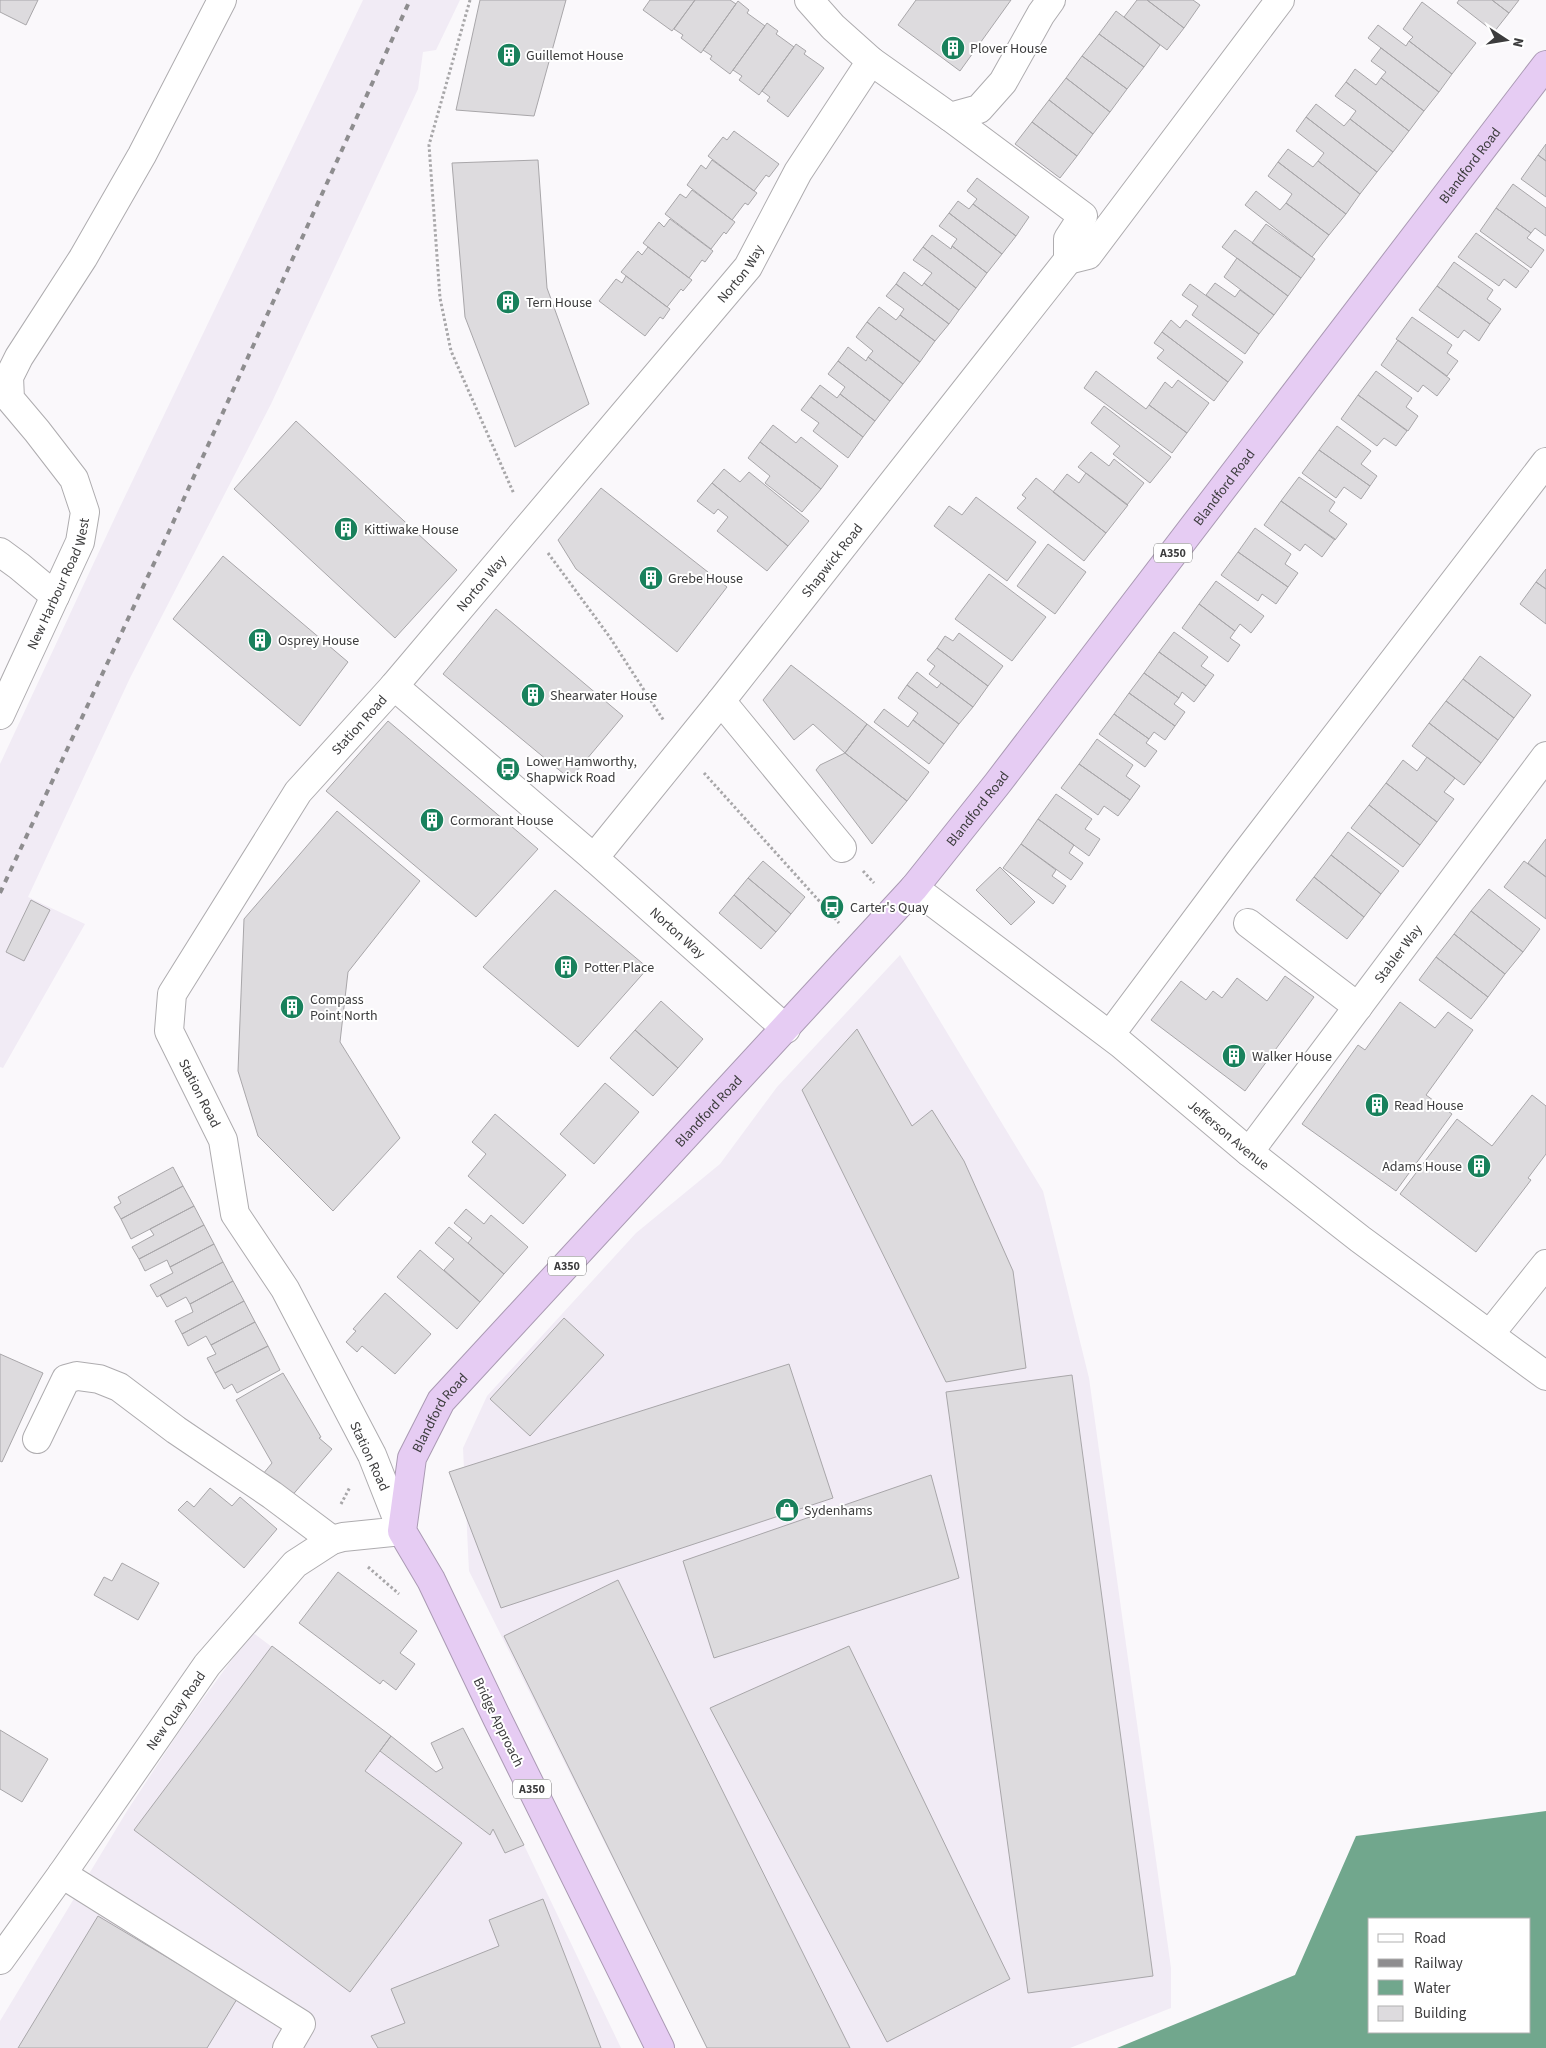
<svg xmlns="http://www.w3.org/2000/svg" width="1546" height="2048" font-family="'Source Sans 3',sans-serif">
	<style>
		.built { fill: #f1ebf5 }
		.water { fill: #71a78d; fill-rule: evenodd }
		.building { fill: #dddbde; stroke: #a8a6a9 }
		.lines { fill: none; stroke-linecap: round; stroke-linejoin: round }
		.minor-casing { stroke: #aeacaf; stroke-width: 30 }
		.highway-casing { stroke: #aa9ab3; stroke-width: 30 }
		.path { stroke: #a8a7a9; stroke-width: 3; stroke-dasharray: 2.5 2.5; stroke-linecap: butt }
		.minor { stroke: #fff; stroke-width: 28 }
		.highway { stroke: #e6ccf3; stroke-width: 28 }
		.rail { stroke: #8e8d8f; stroke-width: 4; stroke-dasharray: 6 6; stroke-linecap: butt }
		.labels { text-anchor: middle; stroke-width: 4; stroke-linejoin: round; paint-order: stroke }
		.shield { fill: #fff; stroke: #767677; stroke-width: 1 }
		.shield-label { font-size: 12px; font-weight: bold; fill: #3c3c3d }
		.poi-label { font-size: 14px; fill: #3c3c3d; stroke: #fff; text-anchor: start }
		.street-label { font-size: 14px; fill: #3c3c3d; stroke: #fff }
	</style>
	<rect width="100%" height="100%" fill="#faf8fb"/>
	<path class="built" d="M363 0H460L436 50 423 52 418 89 271 404 130 678 28 897 85 924 3 1068 0 1067V764L118 511Z
		M900 955 1043 1191 1089 1378 1171 1968V2008L1070 2048H707L469 1571 463 1448 487 1396 636 1233 720 1164 777 1087Z
		M252 1632 391 1736 380 1751 490 1835 493 1829 505 1853 524 1845 621 2048H0V2021L127 1811 179 1732Z"/>
	<path class="water" d="M1546 1811V2048H1117L1295 1975 1356 1836ZM1370 1919H1530V2032H1370Z"/>
	<path class="building" d="M0 0H38L26 25 0 12Z
		M480 0H566L534 116 456 110Z
		M650 0H695L672 31 643 10Z
		M695 0H730L736 4 701 53 681 38 683 35 674 29Z
		M916 0H1011L960 71 898 25Z
		M1137 0H1147L1184 28 1167 50 1124 17Z
		M1147 0H1193L1200 5 1184 28Z
		M1459 0H1492L1509 13 1494 32 1457 3Z
		M1492 0H1519L1509 13Z
		M738 1 749 10 747 13 765 26 730 74 710 59 712 56 703 50Z
		M1422 2 1476 43 1452 74 1409 41 1413 37 1403 29Z
		M1116 11 1160 45 1144 67 1099 34Z
		M767 23 778 31 776 34 794 47 759 95 739 80 742 76 733 70Z
		M1378 25 1406 46 1409 41 1452 74 1439 92 1368 38Z
		M1099 34 1144 67 1127 89 1082 56Z
		M796 44 806 51 804 54 824 68 788 117 767 101 770 97 762 91Z
		M1381 48 1439 92 1424 111 1381 78 1386 72 1371 61Z
		M1082 56 1127 89 1110 112 1066 78Z
		M1355 69 1376 85 1381 78 1424 111 1409 131 1346 82Z
		M1066 78 1110 112 1093 134 1049 100Z
		M1346 82 1409 131 1393 152 1350 119 1356 111 1335 96Z
		M1049 100 1093 134 1077 156 1032 122Z
		M1316 104 1344 126 1350 119 1393 152 1377 172 1306 117Z
		M1306 117 1377 172 1360 194 1318 161 1324 153 1296 131Z
		M1032 122 1077 156 1060 178 1015 144Z
		M734 131 779 164 769 177 766 175 754 191 708 156 723 137 727 140Z
		M1546 144V161L1538 155Z
		M1288 149 1313 167 1318 161 1360 194 1346 214 1278 162Z
		M1538 155 1546 161V197L1521 179Z
		M538 160 547 288 589 404 515 447 465 317 452 163Z
		M712 160 757 193 748 205 745 203 732 220 687 185 701 165 706 169Z
		M1278 162 1346 214 1329 235 1286 203 1292 194 1268 176Z
		M977 178 1029 217 1016 236 973 204 977 199 967 191Z
		M1513 184 1546 208V236L1535 228 1531 233 1496 208Z
		M692 190 735 222 726 234 724 232 711 249 665 214 680 194 686 198Z
		M1256 191 1280 210 1286 203 1329 235 1312 257 1245 205Z
		M958 201 969 209 973 204 1016 236 1002 254 949 213Z
		M1496 208 1531 233 1527 238 1544 250 1531 268 1480 231Z
		M949 213 1002 254 987 273 952 246 957 239 939 226Z
		M670 219 713 251 705 262 702 260 689 278 643 243 659 222 664 227Z
		M1266 224 1315 259 1301 278 1252 243Z
		M1235 230 1301 278 1288 296 1222 247Z
		M1476 233 1529 271 1516 288 1504 279 1499 286 1458 257Z
		M932 235 951 249 952 246 987 273 976 288 923 247Z
		M648 247 692 280 683 291 681 289 667 307 621 272 638 251 642 255Z
		M923 247 976 288 959 310 924 283 932 273 913 260Z
		M1237 258 1288 296 1274 315 1224 277Z
		M1454 262 1493 290 1487 299 1501 309 1490 324 1437 286Z
		M904 272 922 286 924 283 959 310 949 324 896 284Z
		M626 276 670 309 663 319 660 317 645 336 599 301 616 279 622 283Z
		M1215 283 1235 297 1240 290 1274 315 1259 334 1206 295Z
		M896 284 949 324 935 341 900 315 904 309 886 296Z
		M1190 284 1259 334 1245 354 1192 315 1198 306 1182 295Z
		M1437 286 1490 324 1479 341 1464 330 1458 338 1419 310Z
		M879 307 896 320 900 315 935 341 920 362 867 322Z
		M1412 317 1452 345 1447 353 1458 361 1447 376 1396 339Z
		M1171 320 1180 328 1186 320 1243 362 1228 382 1162 332Z
		M867 322 920 362 903 384 868 357 873 351 856 337Z
		M1162 332 1228 382 1214 401 1157 358 1164 350 1154 343Z
		M1398 340 1450 379 1437 396 1423 385 1418 392 1381 365Z
		M848 347 866 361 868 357 903 384 890 401 838 361Z
		M838 361 890 401 875 421 840 394 845 387 828 374Z
		M1096 371 1146 409 1149 405 1187 433 1172 453 1084 388Z
		M1376 371 1412 398 1406 407 1418 416 1408 431 1358 395Z
		M1178 380 1209 403 1187 433 1149 405 1165 382 1172 388Z
		M820 385 837 398 840 394 875 421 863 437 811 397Z
		M1358 395 1407 431 1396 446 1384 438 1377 446 1341 419Z
		M811 397 863 437 848 458 813 431 819 423 801 410Z
		M1104 406 1171 457 1150 483 1113 454 1120 446 1091 423Z
		M296 421 457 570 395 638 234 489Z
		M773 425 796 443 801 437 838 466 821 489 760 442Z
		M1337 426 1371 451 1361 464 1377 476 1370 486 1319 450Z
		M760 442 821 489 802 512 765 483 770 476 748 458Z
		M1319 450 1370 486 1361 499 1344 487 1336 498 1302 473Z
		M1091 452 1109 466 1114 459 1144 483 1127 505 1078 467Z
		M724 469 740 482 749 472 809 521 788 546 712 483Z
		M1086 473 1128 505 1106 533 1053 492 1067 474 1079 483Z
		M1299 477 1335 502 1329 511 1347 524 1335 540 1281 501Z
		M1036 478 1106 533 1084 561 1017 508 1026 498 1022 495Z
		M712 483 788 546 767 571 717 531 728 517 718 509 714 514 697 501Z
		M601 488 727 587 677 652 576 569 558 540Z
		M976 497 1036 542 1007 581 934 526 949 506 962 515Z
		M1281 501 1335 539 1322 557 1305 544 1300 551 1264 525Z
		M1255 528 1291 554 1285 564 1298 573 1288 587 1238 552Z
		M1048 544 1086 572 1055 614 1017 586Z
		M1238 552 1288 587 1276 604 1262 594 1258 601 1221 575Z
		M223 556 348 662 300 726 173 619Z
		M1546 569V589L1536 582Z
		M989 574 1046 617 1012 661 955 619Z
		M1216 581 1264 616 1251 633 1240 624 1235 631 1199 604Z
		M1536 582 1546 589V624L1520 604Z
		M1199 604 1235 631 1230 638 1240 645 1228 662 1182 628Z
		M496 609 623 716 570 779 443 674Z
		M1174 632 1208 657 1201 666 1214 675 1206 686 1159 652Z
		M959 633 1003 666 988 686 937 648 945 636 953 641Z
		M937 648 988 686 973 707 929 674 935 666 927 660Z
		M1159 652 1206 686 1194 702 1182 692 1179 698 1144 673Z
		M1480 656 1531 695 1514 718 1463 679Z
		M791 665 867 724 845 753 813 724 794 740 763 700Z
		M917 672 937 688 941 683 973 707 959 724 907 685Z
		M1144 673 1179 698 1174 704 1185 712 1175 726 1129 693Z
		M1463 679 1514 718 1498 740 1446 701Z
		M907 685 959 724 944 744 913 720 918 713 898 698Z
		M1129 693 1175 726 1165 740 1154 732 1149 739 1114 714Z
		M1446 701 1498 740 1481 763 1429 723Z
		M884 709 908 727 913 720 944 744 929 764 874 722Z
		M1114 714 1149 739 1146 743 1157 751 1145 767 1099 734Z
		M388 721 538 849 476 917 326 791Z
		M1429 723 1481 763 1464 785 1412 746Z
		M867 724 929 772 907 801 845 753Z
		M1097 739 1133 765 1126 776 1140 786 1130 800 1079 764Z
		M845 753 907 801 872 844 816 770 820 765Z
		M1427 757 1455 778 1444 792 1454 799 1437 822 1386 783 1403 760 1417 771Z
		M1079 764 1130 800 1118 816 1104 806 1098 815 1061 788Z
		M1386 783 1437 822 1420 845 1369 805Z
		M1056 794 1092 819 1085 829 1100 839 1089 856 1038 819Z
		M1369 805 1420 845 1403 867 1351 828Z
		M337 811 420 881 348 972 340 1042 400 1138 333 1211 258 1136 238 1071 244 919Z
		M1038 819 1074 845 1069 853 1083 863 1071 880 1021 844Z
		M1348 832 1399 871 1381 894 1331 855Z
		M1546 839V877L1528 863Z
		M1021 844 1056 870 1052 876 1066 886 1053 904 1003 868Z
		M1331 855 1381 894 1364 917 1314 877Z
		M763 861 805 897 791 914 748 878Z
		M1524 861 1546 877V919L1504 887Z
		M1000 867 1035 902 1011 925 976 890Z
		M1314 877 1364 917 1347 939 1296 900Z
		M748 878 791 914 776 932 734 895Z
		M1489 889 1540 929 1523 952 1471 911Z
		M555 890 648 968 578 1047 483 967Z
		M734 895 776 932 761 949 719 913Z
		M31 900 50 910 24 961 6 952Z
		M1471 911 1523 952 1505 974 1454 934Z
		M1454 934 1505 974 1488 997 1436 957Z
		M1436 957 1488 997 1471 1019 1419 980Z
		M1285 976 1314 997 1245 1091 1151 1020 1181 981 1206 1000 1213 991 1222 998 1237 978 1267 1001Z
		M661 1001 703 1039 678 1068 635 1030Z
		M1400 1002 1435 1028 1448 1012 1473 1030 1426 1095 1452 1114 1396 1191 1302 1124 1358 1045 1365 1050Z
		M857 1029 912 1126 932 1110 964 1161 1013 1271 1026 1368 946 1382 802 1090Z
		M635 1030 678 1068 653 1096 610 1058Z
		M605 1083 639 1112 594 1164 560 1134Z
		M1532 1095 1546 1106V1154L1528 1178 1531 1180 1476 1252 1400 1194 1457 1119 1492 1146Z
		M495 1114 566 1175 523 1224 468 1176 486 1154 472 1142Z
		M173 1167 183 1186 121 1219 114 1207 121 1203 118 1197Z
		M183 1186 194 1206 131 1239 121 1219Z
		M194 1206 204 1225 139 1259 132 1247 154 1235 150 1229Z
		M466 1209 484 1224 491 1215 528 1247 504 1274 468 1243 472 1238 454 1223Z
		M204 1225 214 1244 170 1267 167 1260 145 1271 139 1259Z
		M449 1227 504 1274 480 1302 444 1270 454 1259 435 1243Z
		M214 1244 223 1262 157 1297 150 1285 173 1273 170 1267Z
		M420 1250 480 1302 457 1329 397 1277Z
		M223 1262 233 1281 190 1304 186 1297 167 1307 160 1295Z
		M233 1281 244 1301 182 1334 175 1321 193 1312 190 1304Z
		M385 1293 431 1334 395 1374 362 1346 357 1352 346 1342 356 1331 353 1329Z
		M244 1301 255 1322 211 1345 206 1336 188 1346 182 1334Z
		M564 1318 604 1355 530 1436 490 1399Z
		M255 1322 268 1346 215 1373 207 1358 216 1354 211 1345Z
		M268 1346 280 1370 237 1393 232 1384 224 1389 215 1373Z
		M0 1354 43 1373 2 1462 0 1461Z
		M789 1364 833 1498 501 1608 449 1472Z
		M283 1373 321 1437 319 1438 332 1449 290 1498 263 1474 272 1463 236 1400Z
		M1072 1375 1153 1976 1028 1993 946 1392Z
		M931 1475 959 1578 714 1658 683 1561Z
		M210 1488 232 1506 240 1497 277 1529 244 1568 178 1510 187 1501 194 1507Z
		M122 1563 159 1583 138 1620 94 1595 104 1577 112 1581Z
		M338 1572 417 1631 400 1653 415 1664 396 1690 383 1680 380 1684 299 1623Z
		M618 1580 850 2048H707L504 1636Z
		M272 1646 391 1736 365 1771 462 1843 350 1992 134 1830Z
		M849 1646 1010 1979 887 2042 710 1708Z
		M463 1728 524 1845 505 1853 493 1829 490 1835 380 1751 391 1736 436 1772 443 1768 431 1743Z
		M0 1730 48 1759 22 1802 0 1789Z
		M543 1899 601 2048H378L371 2036 405 2023 391 1989 499 1946 489 1920Z
		M98 1916 237 1999 207 2048H18Z"/>
	<g class="lines">
		<g class="minor-casing">
			<g id="minor">
				<path d="M809 0 833 27 871 61 950 117 979 109 1003 82 1041 14 1051 0"/>
				<path d="M950 117 1083 216 1068 239V260"/>
				<path d="M1068 260 1088 255 1280 0"/>
				<path d="M0 552 19 566 55 596"/>
				<path id="s1" d="M394 686 594 858 786 1029"/>
				<path d="M721 701 842 848"/>
				<path id="s2" d="M0 715 80 542 85 512 74 479 37 431 10 399 9 377 19 357 83 258 142 155 222 0"/>
				<path id="s3" d="M594 858 721 701 1068 260"/>
				<path id="s4" d="M914 888 1121 1044 1249 1152 1360 1239 1546 1376"/>
				<path d="M1248 923 1358 1007"/>
				<path d="M1110 1035 1239 862 1546 462"/>
				<path id="s5" d="M1249 1152 1546 756"/>
				<path d="M1490 1334 1546 1264"/>
				<path d="M37 1439 66 1379 77 1376 99 1379 119 1387 176 1430 272 1495 332 1540"/>
				<path d="M62 1874 301 2024 287 2048"/>
				<path id="s6" d="M0 1960 62 1874 207 1665 295 1564 332 1540 343 1537 402 1531 372 1455 285 1289 235 1214 223 1140 169 1031 172 994 298 792 394 686 748 267 798 172 871 61"/>
			</g>
		</g>
		<g class="highway-casing">
			<g id="highway">
				<path id="s7" d="M660 2048 497 1718 431 1580 402 1531 412 1458 441 1401 914 888 997 784 1546 65"/>
			</g>
		</g>
		<path class="path" d="M470 0 429 145 440 298 451 351 514 494
			M548 553 609 636 664 721
			M704 773 839 923
			M863 871 874 883
			M341 1504 350 1487
			M368 1567 399 1594"/>
		<use href="#minor" class="minor"/>
		<use href="#highway" class="highway"/>
		<path class="rail" d="M0 893 171 527 410 0"/>
	</g>
	<defs>
		<g id="building-disc" transform="scale(1.25)"><circle r="9.5" fill="#19815c" stroke="#fff"/><path d="M-4-6H4V6H1V3H-1V6H-4ZM-2.5-4.3h1.7v1.8h-1.7ZM.8-4.3h1.7v1.8H.8ZM-2.5-1h1.7V.8h-1.7ZM.8-1h1.7V.8H.8Z" fill="#fff"/></g>
		<g id="bus-disc" transform="scale(1.25)"><circle r="9.5" fill="#19815c" stroke="#fff"/><path d="M-5-6H5V4H4V6H2V4H-2V6H-4V4H-5ZM-3.5-4V0h7V-4ZM-3.5 1.2v1.5H-2V1.2ZM2 1.2v1.5H3.5V1.2Z" fill="#fff"/></g>
		<g id="shop-disc" transform="scale(1.25)"><circle r="9.5" fill="#19815c" stroke="#fff"/><path d="M-5-2.5h2.3a2.7 3.5 0 0 1 5.4 0H5L5.5 6h-11ZM-1.5-2.5h3a1.5 2.3 0 0 0-3 0Z" fill="#fff"/></g>
	</defs>
	<g fill-rule="evenodd">
		<use href="#building-disc" x="953" y="48"/>
		<use href="#building-disc" x="509" y="55"/>
		<use href="#building-disc" x="508" y="302"/>
		<use href="#building-disc" x="346" y="529"/>
		<use href="#building-disc" x="651" y="578"/>
		<use href="#building-disc" x="260" y="640"/>
		<use href="#building-disc" x="533" y="695"/>
		<use href="#bus-disc" x="508" y="769"/>
		<use href="#building-disc" x="432" y="820"/>
		<use href="#bus-disc" x="832" y="907"/>
		<use href="#building-disc" x="566" y="967"/>
		<use href="#building-disc" x="292" y="1007"/>
		<use href="#building-disc" x="1234" y="1056"/>
		<use href="#building-disc" x="1377" y="1105"/>
		<use href="#building-disc" x="1479" y="1166"/>
		<use href="#shop-disc" x="787" y="1510"/>
	</g>
	<g class="labels">
		<g class="shield">
			<rect x="1154" y="543.5" width="38" height="19" rx="4"/>
			<rect x="548" y="1256.5" width="38" height="19" rx="4"/>
			<rect x="513" y="1779.5" width="38" height="19" rx="4"/>
		</g>
		<g class="shield-label">
			<text x="1173" y="557">A350</text>
			<text x="567" y="1270">A350</text>
			<text x="532" y="1793">A350</text>
		</g>
		<g class="poi-label">
			<text x="970" y="53">Plover House</text>
			<text x="526" y="60">Guillemot House</text>
			<text x="526" y="307">Tern House</text>
			<text x="364" y="534">Kittiwake House</text>
			<text x="668" y="583">Grebe House</text>
			<text x="278" y="645">Osprey House</text>
			<text x="550" y="700">Shearwater House</text>
			<text x="526" y="766">Lower Hamworthy,<tspan x="526" dy="16">Shapwick Road</tspan></text>
			<text x="450" y="825">Cormorant House</text>
			<text x="850" y="912">Carter's Quay</text>
			<text x="584" y="972">Potter Place</text>
			<text x="310" y="1004">Compass<tspan x="310" dy="16">Point North</tspan></text>
			<text x="1252" y="1061">Walker House</text>
			<text x="1394" y="1110">Read House</text>
			<text x="1462" y="1171" text-anchor="end">Adams House</text>
			<text x="804" y="1515">Sydenhams</text>
		</g>
		<g class="street-label">
			<text dy="5" stroke="none"><textPath href="#s7" startOffset="2325">Blandford Road</textPath></text>
			<text dy="5" stroke="none"><textPath href="#s6" startOffset="2122">Norton Way</textPath></text>
			<text dy="5" stroke="none"><textPath href="#s7" startOffset="1920">Blandford Road</textPath></text>
			<text dy="5" stroke="none"><textPath href="#s3" startOffset="381">Shapwick Road</textPath></text>
			<text dy="5" stroke="none"><textPath href="#s2" startOffset="144">New Harbour Road West</textPath></text>
			<text dy="5" stroke="none"><textPath href="#s6" startOffset="1718">Norton Way</textPath></text>
			<text dy="5" stroke="none"><textPath href="#s6" startOffset="1531">Station Road</textPath></text>
			<text dy="5" stroke="none"><textPath href="#s7" startOffset="1515">Blandford Road</textPath></text>
			<text dy="5" stroke="none"><textPath href="#s1" startOffset="376">Norton Way</textPath></text>
			<text dy="5" stroke="none"><textPath href="#s5" startOffset="248">Stabler Way</textPath></text>
			<text transform="translate(200 1093) rotate(63)" y="5">Station Road</text>
			<text dy="5" stroke="none"><textPath href="#s7" startOffset="1110">Blandford Road</textPath></text>
			<text dy="5" stroke="none"><textPath href="#s4" startOffset="400">Jefferson Avenue</textPath></text>
			<text dy="5" stroke="none"><textPath href="#s7" startOffset="705">Blandford Road</textPath></text>
			<text transform="translate(370 1456) rotate(65)" y="5">Station Road</text>
			<text dy="5" stroke="none"><textPath href="#s6" startOffset="305">New Quay Road</textPath></text>
			<text transform="translate(499 1722) rotate(64)" y="5">Bridge Approach</text>
		</g>
	</g>
	<rect x="1368" y="1918" width="162" height="115" fill="#ffffff" stroke="#b1b1b1"/>
	<rect x="1378" y="1934" width="25" height="8" fill="#ffffff" stroke="#b1b1b1"/>
	<text x="1414" y="1943" font-size="15" fill="#3c3c3d">Road</text>
	<rect x="1378" y="1959" width="25" height="8" fill="#8e8d8f" stroke="#b1b1b1"/>
	<text x="1414" y="1968" font-size="15" fill="#3c3c3d">Railway</text>
	<rect x="1378" y="1980" width="25" height="15" fill="#71a78d" stroke="#b1b1b1"/>
	<text x="1414" y="1993" font-size="15" fill="#3c3c3d">Water</text>
	<rect x="1378" y="2006" width="25" height="15" fill="#dddbde" stroke="#b1b1b1"/>
	<text x="1414" y="2018" font-size="15" fill="#3c3c3d">Building</text>
	<g transform="translate(1506 40) rotate(102)" stroke="#ffffff" stroke-width="4" paint-order="stroke">
	<path d="M0-4L9 19L0 12L-9 19Z" fill="#3c3c3d"/>
	<text y="-8" font-size="14" font-weight="bold" text-anchor="middle" fill="#3c3c3d">N</text>
	</g>
</svg>
